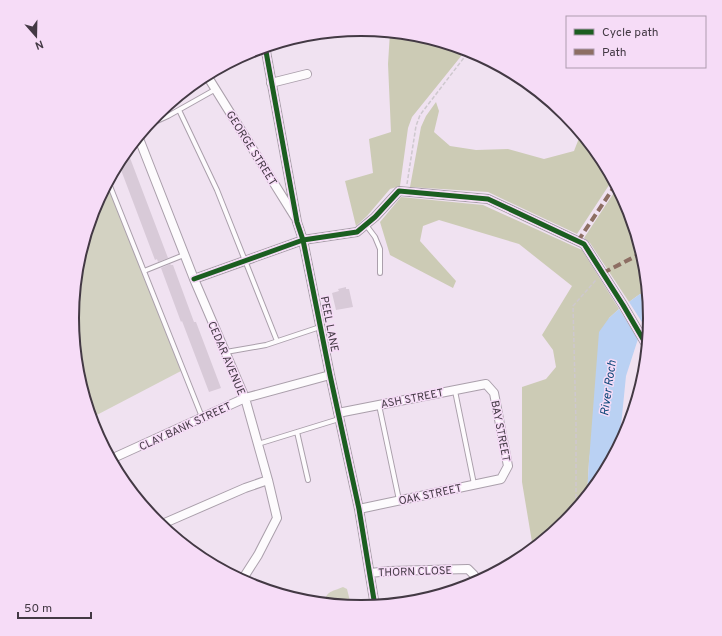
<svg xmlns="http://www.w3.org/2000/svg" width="722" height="636" font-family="Overpass,sans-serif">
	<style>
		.green { fill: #d3d2c2 }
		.forest { fill: #cccbb5 }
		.water { fill: #bad1f3 }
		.building { fill: #d8cad8 }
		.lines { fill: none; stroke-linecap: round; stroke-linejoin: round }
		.lane-casing { stroke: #aa9fab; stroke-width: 6 }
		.street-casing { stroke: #aa9fab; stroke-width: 10 }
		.path { stroke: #cec8ce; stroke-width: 1.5; stroke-dasharray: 4 2; stroke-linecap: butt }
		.lane { stroke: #fdfbfd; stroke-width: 4 }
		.street { stroke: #fdfbfd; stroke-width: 8 }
		.quiet { stroke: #8d6e63; stroke-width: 4; stroke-dasharray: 8 4; stroke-linecap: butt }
		.cycleway-casing { stroke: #f6dcf7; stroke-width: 8 }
		.cycleway { stroke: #1b5e20; stroke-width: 5 }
		.labels { text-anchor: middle; stroke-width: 3; stroke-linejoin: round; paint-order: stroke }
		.street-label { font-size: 11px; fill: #433944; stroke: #f6dcf7 }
		.water-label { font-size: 12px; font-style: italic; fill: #0e487a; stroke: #f6dcf7 }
		.rim { fill: none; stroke: #433944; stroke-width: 2 }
	</style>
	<rect width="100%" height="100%" fill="#f0e2f1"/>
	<path class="green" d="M107 183 181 371 91 418 78 374 72 318 78 261 94 207Z
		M343 587 347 589 350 601 344 600 342 605 324 603C327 590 332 592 343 587Z"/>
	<path class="forest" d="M390 32 418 35 460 48 462 55 412 117 408 128 400 186 390 189 367 216 356 226 345 181 373 173 369 139 391 132 388 64Z
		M436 102 439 111 434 132 450 146 476 150 508 149 544 159 574 151 581 133 601 158 613 179 577 234 488 192 410 187 421 127 426 116Z
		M617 188 628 208 644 262 648 294H640L629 302 590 243 584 238Z
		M401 197 483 205 582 250 619 309 609 318 589 461 587 496 565 523 533 548 522 482V387L546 379 556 367 553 350 542 335 572 286 519 244 439 220 423 226 420 241 456 281 453 288 390 255 380 222Z"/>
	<path class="water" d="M640 294H648L650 318 649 333 629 302Z
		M619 309 638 339 626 376 619 446 601 479 587 496 589 461 599 332 609 318Z"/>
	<path class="building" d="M127 150 168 258 158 262 157 259 155 260 118 162 121 157Z
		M170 264 171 265H173L194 322H196L221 388 209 392 182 321 181 322 161 268Z
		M346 287V289H349L353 307 336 310 332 293 339 291 338 289Z"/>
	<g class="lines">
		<g class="lane-casing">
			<path id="lane" d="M179 110 217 190 277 341
				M148 125 168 116 216 89
				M108 181 202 417
				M366 225 375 237 380 249V273
				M144 271 184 255
				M226 352 266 345 320 327
				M455 391 474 484
				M379 405 399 500
				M297 432 308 480
				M258 444 339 419"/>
		</g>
		<g class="street-casing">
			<path id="street" d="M265 46 297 222 303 240 330 375 359 509 375 606
				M206 74 295 217
				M271 83 307 74
				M138 136 194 279 245 398 268 480 277 518 258 555 242 580
				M194 279 303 240 357 232 375 217 399 191 488 199 584 244 623 305 647 346
				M338 413 486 384 494 393 508 466 501 479 359 509
				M111 459 245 398 330 375
				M160 525 245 488 268 480
				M370 573 390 571 468 569 474 575 476 582"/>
		</g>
		<path class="path" d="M466 55 469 50
			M407 184 416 126 420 115 466 55 464 49
			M576 510V424L573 306 596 280"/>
		<use href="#lane" class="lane"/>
		<use href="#street" class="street"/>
		<path class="quiet" d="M578 241 616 184
			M603 273 638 255 642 254"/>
		<g class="cycleway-casing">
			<path id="cycleway" d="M265 46 297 222 303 240 330 375 359 509 375 606
				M194 279 303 240 357 232 375 217 399 191 488 199 584 244 623 305 647 346"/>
		</g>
		<use href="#cycleway" class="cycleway"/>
	</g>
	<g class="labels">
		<g class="street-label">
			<text transform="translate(252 148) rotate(58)" y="4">GEORGE STREET</text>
			<text transform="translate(330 324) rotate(79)" y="4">PEEL LANE</text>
			<text transform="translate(227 358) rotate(67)" y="4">CEDAR AVENUE</text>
			<text transform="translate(412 398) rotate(-11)" y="4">ASH STREET</text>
			<text transform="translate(185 426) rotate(-25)" y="4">CLAY BANK STREET</text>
			<text transform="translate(501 431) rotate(79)" y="4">BAY STREET</text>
			<text transform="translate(430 494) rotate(-12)" y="4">OAK STREET</text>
			<text transform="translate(415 571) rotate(-2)" y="4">THORN CLOSE</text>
		</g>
		<g class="water-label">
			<text transform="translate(608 388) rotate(-82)" y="4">River Roch</text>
		</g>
	</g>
	<path d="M0 0H722V636H0ZM79 318a282 282 0 1 1 564 0a282 282 0 1 1-564 0Z" fill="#f6dcf7" fill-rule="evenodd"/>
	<path class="rim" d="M79 318a282 282 0 1 1 564 0a282 282 0 1 1-564 0Z"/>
	<rect x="566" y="16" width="140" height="52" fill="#f6dcf7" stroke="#ae9baf"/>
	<rect x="574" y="29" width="20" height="6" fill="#1b5e20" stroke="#ae9baf"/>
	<text x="602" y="36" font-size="12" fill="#433944">Cycle path</text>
	<rect x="574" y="49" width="20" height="6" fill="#8d6e63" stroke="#ae9baf"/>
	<text x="602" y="56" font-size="12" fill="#433944">Path</text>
	<g transform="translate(36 36) rotate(160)" stroke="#f6dcf7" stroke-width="3" paint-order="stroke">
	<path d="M0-3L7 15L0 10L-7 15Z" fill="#433944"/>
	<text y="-6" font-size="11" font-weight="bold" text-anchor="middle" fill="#433944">N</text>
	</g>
	<path d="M18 612v6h73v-6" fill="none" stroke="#433944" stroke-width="2"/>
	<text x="24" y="612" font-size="12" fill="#433944" stroke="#f6dcf7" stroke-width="3" paint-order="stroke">50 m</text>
</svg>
